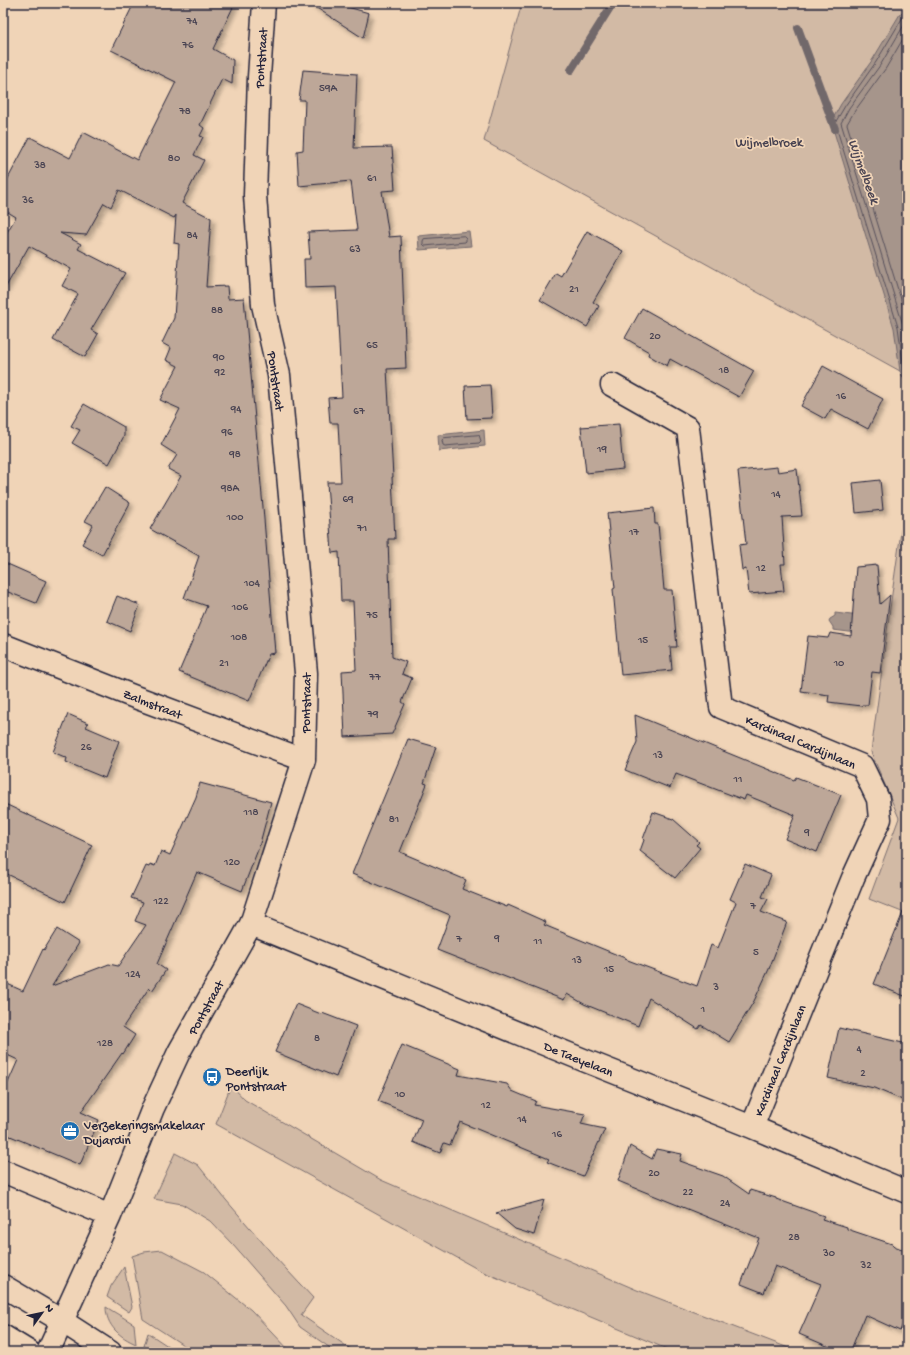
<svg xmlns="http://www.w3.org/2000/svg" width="910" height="1355" font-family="'Gochi Hand',sans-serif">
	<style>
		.green { fill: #d2baa5; stroke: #7a6e70 }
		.water { fill: #a6958b; stroke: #71676b }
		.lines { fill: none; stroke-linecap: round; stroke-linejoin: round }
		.shore { stroke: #57505b; stroke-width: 1 }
		.stream { stroke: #71676b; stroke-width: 8 }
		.building { fill: #bda798; stroke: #22223b; filter: url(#shadow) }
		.street-casing { stroke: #22223b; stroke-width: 25 }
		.primary-casing { stroke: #22223b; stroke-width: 25 }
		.street { stroke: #f0d4b7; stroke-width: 22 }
		.primary { stroke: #f0d4b7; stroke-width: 22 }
		.labels { text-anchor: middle; stroke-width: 3.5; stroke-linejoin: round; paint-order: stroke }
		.number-label { font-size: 11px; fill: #494352 }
		.street-label { font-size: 13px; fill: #22223b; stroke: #f0d4b7 }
		.park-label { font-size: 13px; fill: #454050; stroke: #f0d4b7 }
		.poi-label { font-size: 13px; fill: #22223b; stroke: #f0d4b7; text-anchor: start }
		.water-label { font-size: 14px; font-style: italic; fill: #4a4453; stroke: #f0d4b7 }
	</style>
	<defs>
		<filter id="shadow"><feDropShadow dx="3.5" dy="3.5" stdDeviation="2" flood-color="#0004"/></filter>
	</defs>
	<rect width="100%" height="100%" fill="#f0d4b7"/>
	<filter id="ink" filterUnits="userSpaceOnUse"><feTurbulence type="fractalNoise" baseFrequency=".025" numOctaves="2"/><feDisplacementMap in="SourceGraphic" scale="8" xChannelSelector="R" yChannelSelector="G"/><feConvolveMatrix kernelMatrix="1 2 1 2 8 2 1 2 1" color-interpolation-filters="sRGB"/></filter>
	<g filter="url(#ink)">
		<path class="green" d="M522 3H907V385L900 371 484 141Z
			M907 490V914L869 899 899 818 871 752 892 594Z
			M231 1085 245 1100 381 1180 637 1290 799 1352H674L481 1271 216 1124Z
			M175 1153 198 1165 226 1200 274 1256 313 1298 301 1315 355 1352H336L300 1327 286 1306 233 1245 210 1221 182 1204 154 1199Z
			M162 1250 204 1272 251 1310 291 1352H194L143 1319 132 1256 144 1252Z
			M124 1267 132 1307 129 1312 107 1297 111 1286Z
			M106 1307 134 1324 136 1344C120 1337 106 1326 106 1307Z
			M148 1333 177 1352H152L144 1346Z"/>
		<path class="water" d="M907 10V385L900 371 894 328 831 122 841 104 873 59 900 14Z
			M469 231 471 246 419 250 418 236Z
			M484 430 485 446 439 451 438 435Z
			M835 613 868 617 865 634 833 630V627L829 621 830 619 835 616Z"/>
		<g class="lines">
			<path class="shore" d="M907 14 903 17 876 62 845 106 835 123 898 327 904 370 907 376
				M907 20 881 64 849 108 841 123 903 325 907 356
				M907 32 886 68 854 112 847 124 907 319
				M464 236 466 238V241L465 242 425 246 423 244V241L424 239Z
				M479 435 481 441 479 443 445 446 443 445 442 440 444 438Z"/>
			<path class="stream" d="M798 28 835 129
				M571 70 613 3"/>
		</g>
		<path class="building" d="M134 3H235L213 49 233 60 232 84 222 79 200 125 204 128 200 136 203 137 194 155 204 160 182 203 211 218 206 287 227 286 228 299 244 298 263 507 275 653 269 654 249 701 179 672 207 606 184 598 199 556 150 529 181 476 168 469 177 455 161 445 180 409 160 400 178 366 166 360 171 348 162 343 174 318 179 244 174 243 176 215 174 218 119 190 111 207 104 203 86 235 60 233 81 244 78 249 125 273 91 330 98 334 85 357 53 340 78 294 62 286 71 269 29 246 3 292V239L16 217 3 209V188L30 137 70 158 83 132 137 160 176 82 111 50Z
			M309 3H333L369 13 363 38Z
			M303 70 357 74 354 148 392 147 395 190 382 191 389 237 401 236 406 368 387 369 393 477H392L395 539H388L392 657 406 662 402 674 412 678 402 702 405 704 392 734 345 737 342 671 356 670 353 601H341L339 552 332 553 327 482H341L338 423H330L328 398 342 397 336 287 305 288 304 259H310L308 232 357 230 351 181 299 186 297 151 303 150 305 100H299Z
			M587 231 623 251 593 302 599 306 587 327 540 300 556 273 561 276Z
			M642 308 754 371 739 397 670 359 667 366 648 355 649 352 625 338Z
			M823 366 883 399 868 429 831 409 825 419 801 406Z
			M490 385 492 418 467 419 465 386Z
			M84 404 124 427V436L109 464 72 443 80 430 71 426Z
			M619 424 623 469 586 473 581 427Z
			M777 467 778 472 797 469 802 516 782 517 785 564H781L784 591 749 594 746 569 742 570 739 545 746 544 738 471Z
			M880 480 883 510 856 513 853 483Z
			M105 487 130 503 102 555 82 544 93 525 85 521Z
			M654 508 655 524H658L664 590H672L677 647H670L672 670 621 675 613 589 615 588 607 513Z
			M3 562 46 581 36 603 3 590Z
			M877 565 880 604 890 595 880 673 872 672 868 705H862V706L828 702 829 695 801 691 808 636 828 638 830 633 851 636 856 567Z
			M117 596 140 605 130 631 107 621Z
			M68 714 88 723 86 727 119 741 105 778 66 762 67 758 53 752Z
			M635 715 794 780 796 777 841 795 817 852 785 839 795 815 746 795 744 800 676 774 670 788 625 770 637 742Z
			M408 739 436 747 424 783 427 784 400 852 466 880 462 889 507 907 508 905 546 922 544 925 625 958V959L697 986 711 945 718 948 736 902 730 899 745 864 771 875 762 897 768 899 761 912 787 922 769 969 754 1001 729 1042 701 1025 698 1029 649 998 638 1026 584 1004 567 994 564 1000 437 950 450 915 352 874Z
			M200 783 271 802 259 847 242 891 197 872 157 964 166 970 152 991 149 988 123 1027 135 1035 123 1054 122 1053 81 1112 99 1120 80 1165 3 1133V1094L18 1060 3 1053V982L23 991 43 949 44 950 57 929 79 943 52 986 109 964 118 966 146 925 135 921 143 902 131 898 146 866 149 867 150 864 155 866 161 851 170 855 196 797Z
			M3 803 92 845 65 902 3 872Z
			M653 812 673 819 699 842 696 845 700 848 675 878 640 851 644 840 643 839Z
			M906 905H907V997L874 984Z
			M296 1004 321 1014 322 1013 356 1026 336 1077 275 1052Z
			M839 1028 907 1044V1102L874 1088 828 1078Z
			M402 1045 460 1069 458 1075 507 1084 512 1091 536 1101 534 1105 585 1114 581 1124 605 1129 583 1176 547 1162 549 1159 460 1122 450 1145 444 1143 440 1153 413 1142 422 1119 378 1101Z
			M630 1146 652 1159 656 1149 682 1154 680 1161 723 1176 749 1194 750 1190 776 1198V1199L824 1216 822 1219 847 1227V1229L892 1244 894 1246 907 1251V1314L900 1331 865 1315 850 1352H841L799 1334 821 1284 775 1266 764 1293 741 1284 759 1238 618 1181Z
			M544 1200 534 1235 515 1229 496 1213Z"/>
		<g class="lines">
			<g class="street-casing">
				<path id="street" d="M612 385 688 428 721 707 862 766 878 799 880 819 853 878 752 1127
					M3 645 135 697 304 760
					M251 924 586 1061 752 1127 907 1192
					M3 1171 110 1216
					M48 1352 110 1216 153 1108 179 1052 251 924 304 760 306 673 279 375 263 305 255 195 259 77 264 3"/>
			</g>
			<g class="primary-casing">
				<path id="primary" d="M3 1286 62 1321 110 1352
					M3 1336 29 1352"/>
			</g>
			<use href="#street" class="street"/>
			<use href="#primary" class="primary"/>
		</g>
	</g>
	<defs>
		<g id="bus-disc" transform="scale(1)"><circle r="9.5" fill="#1f6fb2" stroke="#f0d4b7"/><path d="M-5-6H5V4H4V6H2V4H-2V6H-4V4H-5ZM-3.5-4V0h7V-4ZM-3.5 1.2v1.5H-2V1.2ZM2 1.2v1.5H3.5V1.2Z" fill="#fff"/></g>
		<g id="office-disc" transform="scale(1)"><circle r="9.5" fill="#1f6fb2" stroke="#f0d4b7"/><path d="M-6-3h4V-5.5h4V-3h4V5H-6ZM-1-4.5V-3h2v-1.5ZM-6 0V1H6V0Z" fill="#fff"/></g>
	</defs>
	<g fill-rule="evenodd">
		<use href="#bus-disc" x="212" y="1077"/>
		<use href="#office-disc" x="70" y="1131"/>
	</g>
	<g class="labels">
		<g class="number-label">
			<text x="192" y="24">74</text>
			<text x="188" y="48">76</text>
			<text x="328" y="91">59A</text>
			<text x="185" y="114">78</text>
			<text x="174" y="161">80</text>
			<text x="40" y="168">38</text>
			<text x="372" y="181">61</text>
			<text x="28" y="203">36</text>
			<text x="192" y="238">84</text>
			<text x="355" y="252">63</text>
			<text x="574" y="292">21</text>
			<text x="217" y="313">88</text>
			<text x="655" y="339">20</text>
			<text x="372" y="348">65</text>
			<text x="219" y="360">90</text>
			<text x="724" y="373">18</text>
			<text x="220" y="375">92</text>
			<text x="841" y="399">16</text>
			<text x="236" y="412">94</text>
			<text x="359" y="414">67</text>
			<text x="227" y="435">96</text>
			<text x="602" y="452">19</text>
			<text x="235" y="457">98</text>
			<text x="230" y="491">98A</text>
			<text x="776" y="497">14</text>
			<text x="348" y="502">69</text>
			<text x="235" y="520">100</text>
			<text x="362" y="531">71</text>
			<text x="634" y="535">17</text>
			<text x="761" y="571">12</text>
			<text x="252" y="586">104</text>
			<text x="240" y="610">106</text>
			<text x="372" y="618">75</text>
			<text x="239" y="640">108</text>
			<text x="643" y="643">15</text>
			<text x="224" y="666">21</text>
			<text x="839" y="666">10</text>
			<text x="375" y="680">77</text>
			<text x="373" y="717">79</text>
			<text x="86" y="750">26</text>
			<text x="658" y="758">13</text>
			<text x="738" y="782">11</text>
			<text x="251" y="815">118</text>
			<text x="394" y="822">81</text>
			<text x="807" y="835">9</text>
			<text x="232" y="865">120</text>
			<text x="161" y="904">122</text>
			<text x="753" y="909">7</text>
			<text x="497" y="941">9</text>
			<text x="459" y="942">7</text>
			<text x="538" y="944">11</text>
			<text x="756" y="955">5</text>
			<text x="577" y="963">13</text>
			<text x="609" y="972">15</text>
			<text x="133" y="977">124</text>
			<text x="716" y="990">3</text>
			<text x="703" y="1012">1</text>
			<text x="317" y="1041">8</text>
			<text x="105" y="1046">128</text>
			<text x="859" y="1052">4</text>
			<text x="863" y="1076">2</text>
			<text x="400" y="1097">10</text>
			<text x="486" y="1108">12</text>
			<text x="522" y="1122">14</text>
			<text x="557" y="1137">16</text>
			<text x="654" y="1176">20</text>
			<text x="688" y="1195">22</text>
			<text x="725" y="1206">24</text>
			<text x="794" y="1240">28</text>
			<text x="829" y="1256">30</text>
			<text x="866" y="1268">32</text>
		</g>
		<g class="street-label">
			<text transform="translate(260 58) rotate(-86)" y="5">Pontstraat</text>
			<text transform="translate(277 381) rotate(82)" y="5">Pontstraat</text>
			<text transform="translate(153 703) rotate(21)" y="5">Zalmstraat</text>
			<text transform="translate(305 703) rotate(-89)" y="5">Pontstraat</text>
			<text transform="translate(801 741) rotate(23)" y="5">Kardinaal Cardijnlaan</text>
			<text transform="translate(205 1007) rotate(-61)" y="5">Pontstraat</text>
			<text transform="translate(579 1058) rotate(22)" y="5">De Taeyelaan</text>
			<text transform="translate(779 1060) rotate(-68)" y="5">Kardinaal Cardijnlaan</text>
		</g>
		<g class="park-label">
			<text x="769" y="146">Wijmelbroek</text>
		</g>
		<g class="poi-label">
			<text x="226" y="1075">Deerlijk<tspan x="226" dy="15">Pontstraat</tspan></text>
			<text x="84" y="1129">Verzekeringsmakelaar<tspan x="84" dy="15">Dujardin</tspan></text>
		</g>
		<g class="water-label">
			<text transform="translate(865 171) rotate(70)" y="5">Wijmelbeek</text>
		</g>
	</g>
	<rect width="910" height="1355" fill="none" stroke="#f0d4b7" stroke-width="16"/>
	<rect x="8" y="8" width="894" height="1339" fill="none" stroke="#22223b" stroke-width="1.5" filter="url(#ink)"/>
	<g transform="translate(42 1313) rotate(57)" stroke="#f0d4b7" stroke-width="3" paint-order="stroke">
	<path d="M0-3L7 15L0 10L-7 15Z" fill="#22223b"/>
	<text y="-6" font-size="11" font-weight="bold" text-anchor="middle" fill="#22223b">N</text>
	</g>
</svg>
